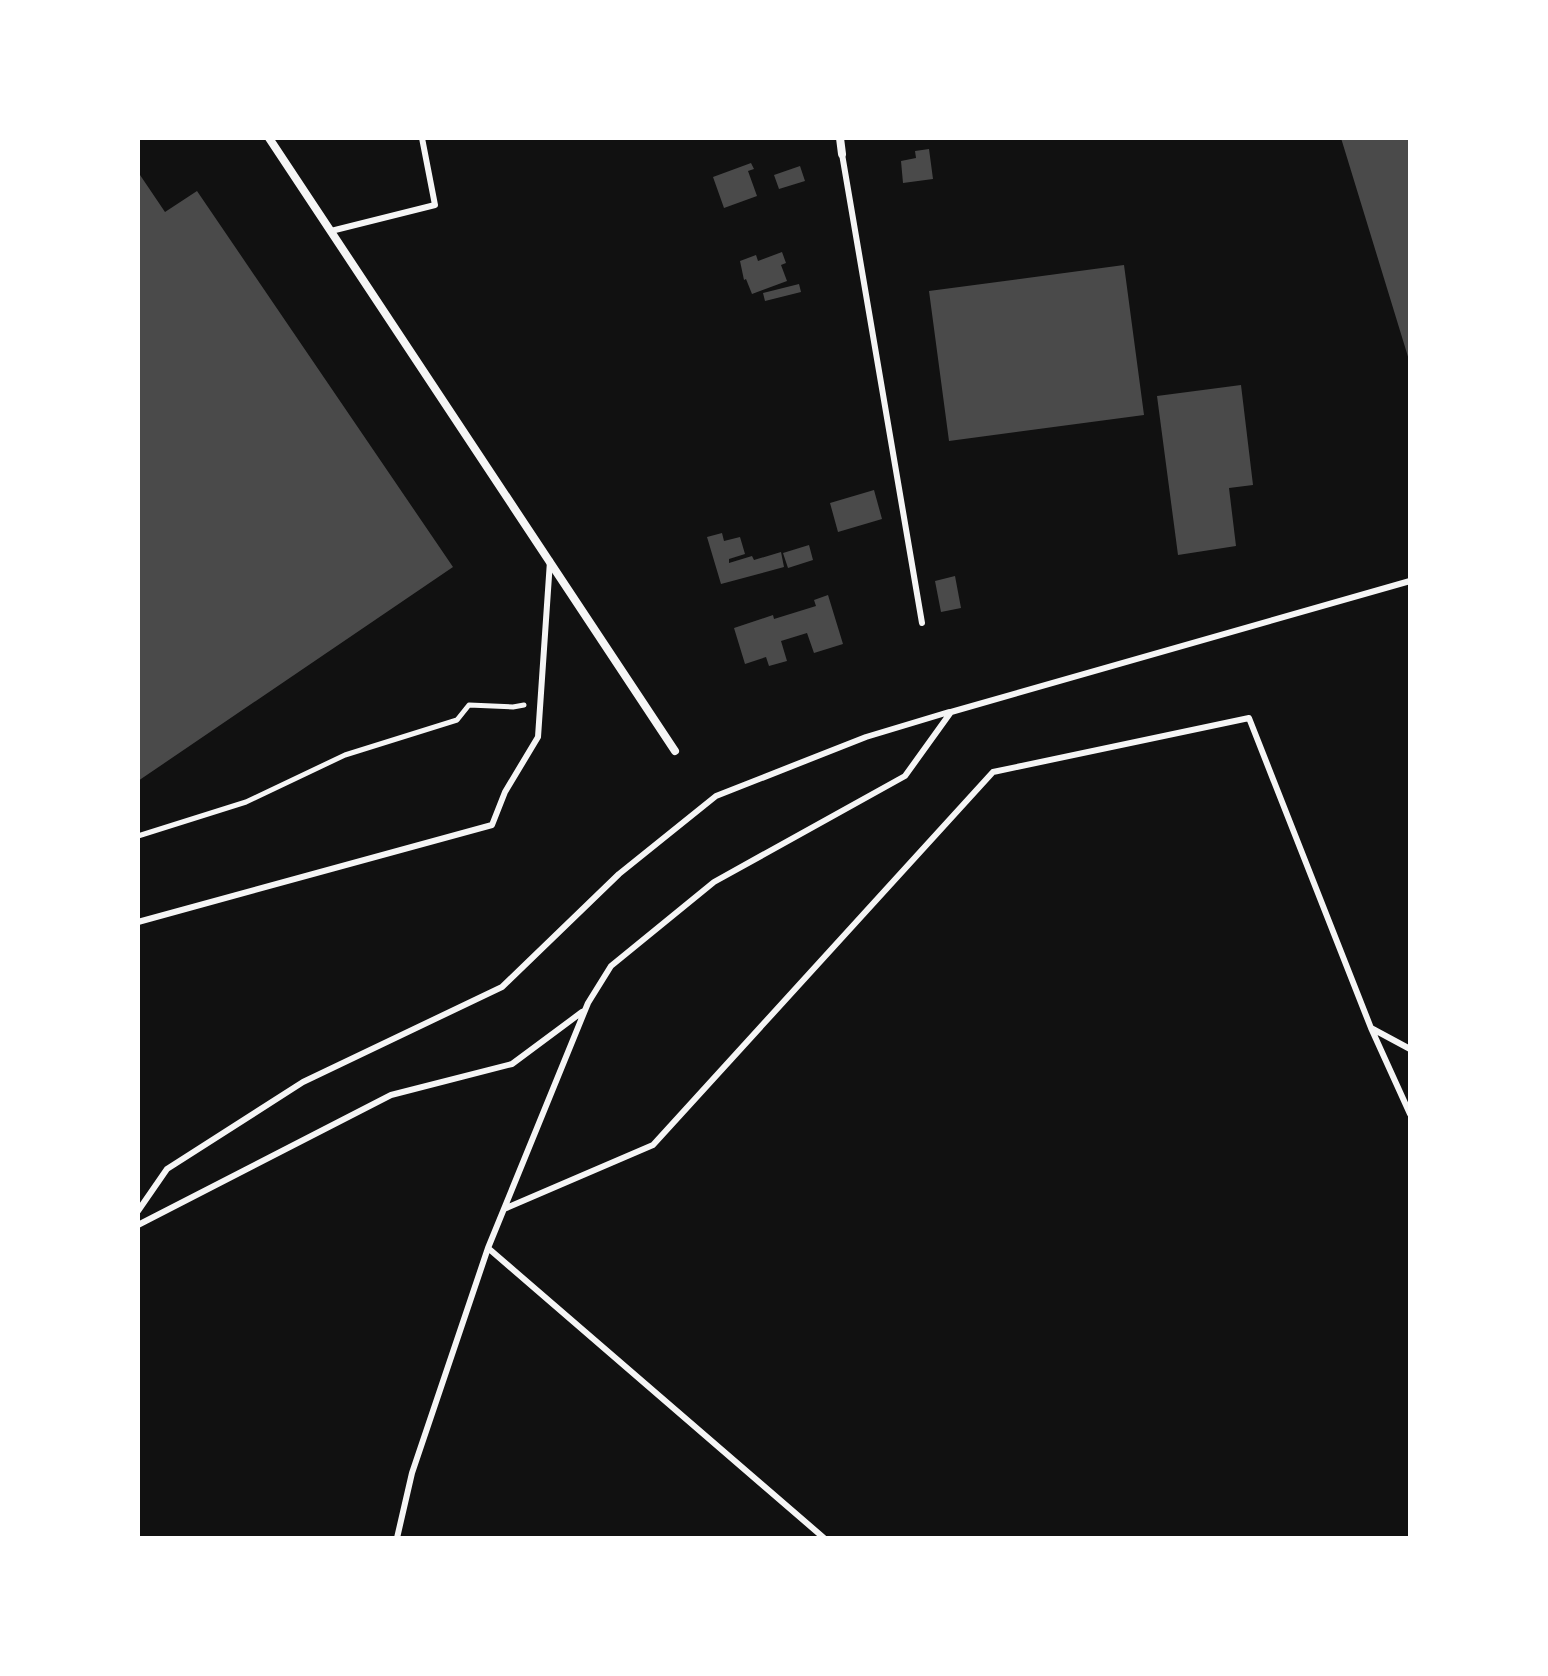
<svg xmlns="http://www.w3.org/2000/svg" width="1548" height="1676" font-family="'Source Sans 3',sans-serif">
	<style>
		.building { fill: #4a4a4a }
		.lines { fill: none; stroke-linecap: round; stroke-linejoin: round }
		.path { stroke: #f5f5f5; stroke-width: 5 }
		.service { stroke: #f5f5f5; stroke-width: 6 }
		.minor { stroke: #f5f5f5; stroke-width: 8 }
	</style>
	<rect width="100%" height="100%" fill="#111"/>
	<path class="building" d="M1341 138H1410V360H1409Z
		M929 149 933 179 903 183 901 161 916 158 915 151Z
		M751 163 754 169 748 171 757 196 724 208 713 177Z
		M800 166 805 181 779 189 774 175Z
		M138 172 165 212 197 191 453 567 138 781Z
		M782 252 786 263 781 265 787 281 752 294 746 279 744 280 740 261 756 255 758 261Z
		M1124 265 1144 415 949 441 929 291Z
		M799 284 801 292 765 301 763 293Z
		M1241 385 1253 485 1229 488 1236 546 1178 555 1157 396Z
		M874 490 882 519 838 532 830 503Z
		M722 533 724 541 740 537 745 554 729 559V563L752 556 754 560 781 552 784 567 721 584 707 537Z
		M809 545 813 560 788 568 783 553Z
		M955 576 961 608 941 612 935 581Z
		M828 595 843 644 814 653 807 633 781 641 787 661 769 666 766 657 745 664 734 628 773 615 774 619 816 606 814 600Z"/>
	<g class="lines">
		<path class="path" d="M138 836 246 802 345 755 457 720 469 705 513 707 524 705"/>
		<path class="service" d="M842 154 922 623
			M331 231 435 205 422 138
			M138 922 492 825 505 792 538 737 550 561
			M1410 1049 1371 1028 1410 1114
			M504 1209 653 1145 993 772 1249 718 1371 1028
			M138 1211 167 1169 303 1082 502 987 619 874 716 796 866 737 949 712
			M138 1225 391 1095 512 1064 582 1012
			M397 1538 412 1473 488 1248
			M824 1538 488 1248 588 1003 611 966 714 882 905 776 951 712 1410 581"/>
		<path class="minor" d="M269 138 675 751
			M840 138 842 154"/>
	</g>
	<rect width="1548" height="1676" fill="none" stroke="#ffffff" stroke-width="280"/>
</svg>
